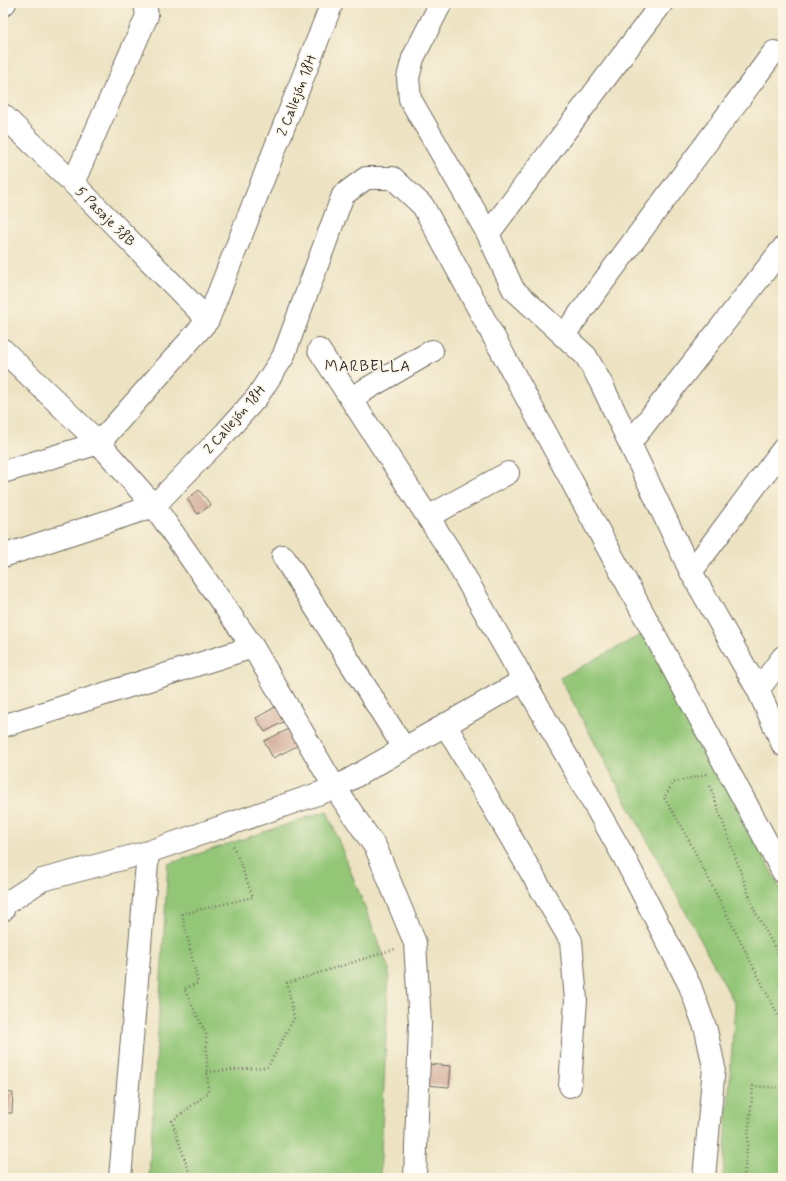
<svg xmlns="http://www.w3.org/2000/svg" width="786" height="1181" font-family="Mynerve,sans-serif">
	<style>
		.green { fill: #93c677; stroke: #5f7851 }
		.building { fill: #cb9d8a }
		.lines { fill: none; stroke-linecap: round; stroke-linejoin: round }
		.minor-casing { stroke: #6f6b60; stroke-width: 24 }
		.path { stroke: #6f6b60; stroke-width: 2.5; stroke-dasharray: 1 3; stroke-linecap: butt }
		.minor { stroke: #fff; stroke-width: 22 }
		.labels { text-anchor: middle; stroke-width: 3; stroke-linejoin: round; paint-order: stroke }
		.street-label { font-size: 14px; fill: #2b2b2b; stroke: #fcf5e5 }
		.neighbourhood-label { font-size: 15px; letter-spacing: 1px; fill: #2b2b2b; stroke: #fcf5e5 }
	</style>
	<rect width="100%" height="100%" fill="#fcf5e5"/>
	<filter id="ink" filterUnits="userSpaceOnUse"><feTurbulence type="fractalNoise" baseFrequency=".025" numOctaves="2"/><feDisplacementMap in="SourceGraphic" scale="8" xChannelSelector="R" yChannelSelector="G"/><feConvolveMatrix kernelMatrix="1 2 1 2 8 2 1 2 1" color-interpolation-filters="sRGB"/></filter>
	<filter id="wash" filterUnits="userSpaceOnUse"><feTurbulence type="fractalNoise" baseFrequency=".012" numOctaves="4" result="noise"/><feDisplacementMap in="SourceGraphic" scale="16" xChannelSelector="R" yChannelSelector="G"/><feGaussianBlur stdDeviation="0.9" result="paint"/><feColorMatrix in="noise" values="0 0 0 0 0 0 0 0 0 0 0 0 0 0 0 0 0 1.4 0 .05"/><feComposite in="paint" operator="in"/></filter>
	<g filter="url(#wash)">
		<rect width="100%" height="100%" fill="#ede3c3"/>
		<path class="green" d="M646 632 783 894V1178H723L735 1004 560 678Z
			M327 811 389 969 380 1178H149L168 864Z"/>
		<g id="blocks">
			<path class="building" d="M199 490 211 505 198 514 187 499Z
				M277 706 285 721 265 732 256 718Z
				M291 728 299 745 273 758 264 741Z
				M427 1064 451 1066 449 1087 426 1085Z
				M3 1092 13 1093 12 1113H3Z"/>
		</g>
	</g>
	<g filter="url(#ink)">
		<use href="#blocks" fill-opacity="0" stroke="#6f6b60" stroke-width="1"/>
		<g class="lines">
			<g class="minor-casing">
				<path id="minor" d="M441 3 413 58 408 78 410 99 488 234 513 289 586 356 601 383 691 572 758 690 783 745
					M3 5 5 3
					M3 115 73 183 208 320
					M73 183 147 16 145 3
					M488 234 662 3
					M563 336 774 52
					M3 350 99 443 154 506 253 647 335 788 376 848 415 943 420 1024 415 1178
					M319 350 452 554 624 857 690 986 706 1030 714 1067 704 1178
					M351 398 432 351
					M630 443 783 248
					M3 472 99 443 208 320 332 3
					M428 517 508 473
					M3 556 154 506 225 433 257 397 283 357 343 195 366 178H393L423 206 783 872
					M283 556 404 748
					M691 572 783 449
					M758 690 783 657
					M445 724 571 941 576 1000 570 1086
					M3 726 253 647
					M3 910 5 904 42 880 148 852 335 788 524 680
					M120 1178 148 852"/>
			</g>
			<path class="path" d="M706 774 673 783 664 798 681 825 783 1025
				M710 786 754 909 783 963
				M207 1072 268 1067 294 1018 287 983 395 949
				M191 1178 172 1121 208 1093 206 1034 184 989 198 983 182 914 253 897 233 845
				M744 1178 753 1086 783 1088"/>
			<use href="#minor" class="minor"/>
		</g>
	</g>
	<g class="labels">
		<g class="street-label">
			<text transform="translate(296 95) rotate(-69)" y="5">2 Callejón 18H</text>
			<text transform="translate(106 216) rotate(45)" y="5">5 Pasaje 38B</text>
			<text transform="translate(234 419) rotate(-49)" y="5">2 Callejón 18H</text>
		</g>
		<g class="neighbourhood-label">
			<text x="368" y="371">MARBELLA</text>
		</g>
	</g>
	<rect width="786" height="1181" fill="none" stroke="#fcf5e5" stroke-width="16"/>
</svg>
